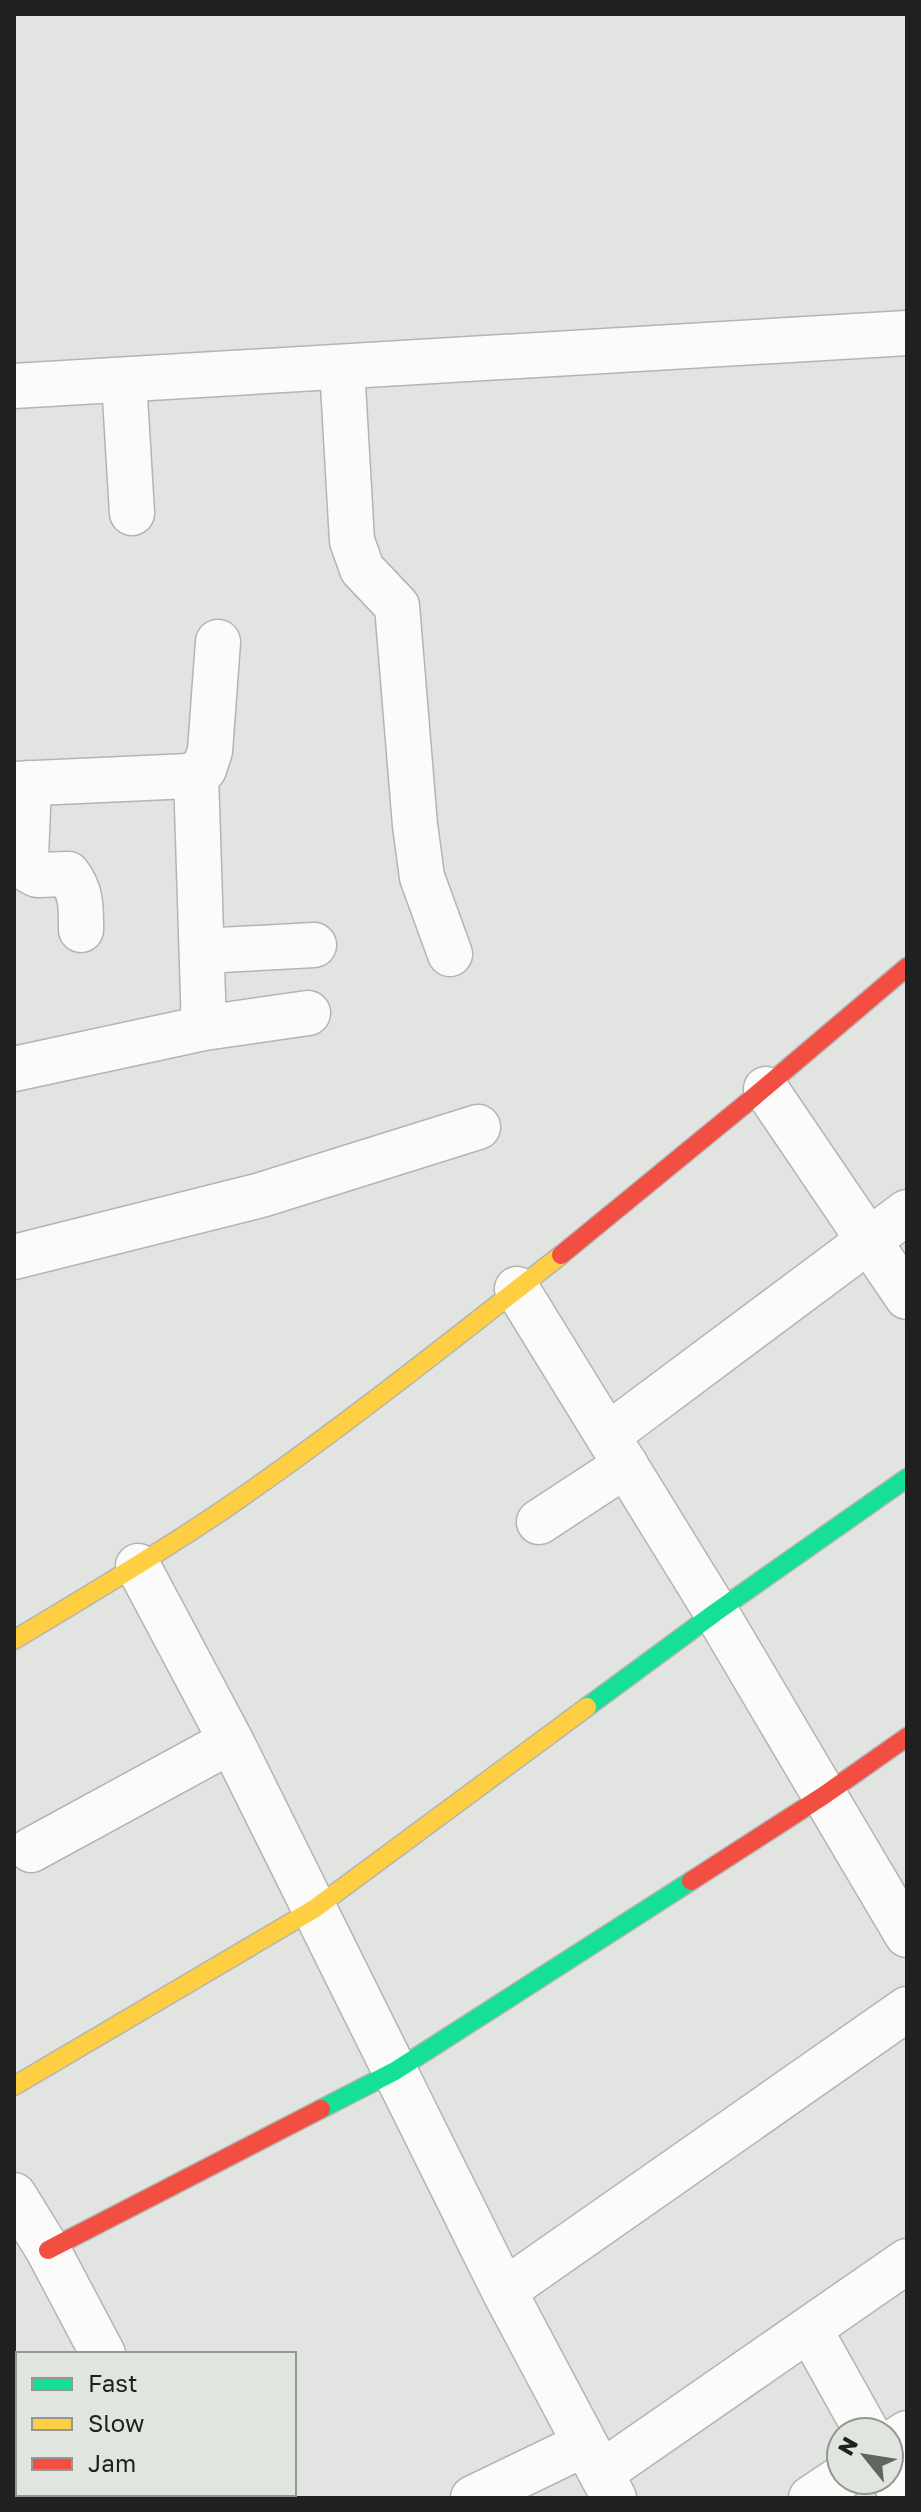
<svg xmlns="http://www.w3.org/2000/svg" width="921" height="2512" font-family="'Golos Text',sans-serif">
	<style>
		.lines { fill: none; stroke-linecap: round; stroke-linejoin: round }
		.street-casing { stroke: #b3b5b2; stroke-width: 47 }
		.fast-casing { stroke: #b3b5b2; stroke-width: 21 }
		.slow-casing { stroke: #b3b5b2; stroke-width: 21 }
		.jam-casing { stroke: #b3b5b2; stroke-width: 21 }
		.street { stroke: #fbfbfa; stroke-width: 44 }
		.fast { stroke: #16e098; stroke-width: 18 }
		.slow { stroke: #ffcf43; stroke-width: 18 }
		.jam { stroke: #f24e42; stroke-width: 18 }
	</style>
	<rect width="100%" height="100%" fill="#e2e4e1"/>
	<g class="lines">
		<g class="street-casing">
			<path id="street" d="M342 367 352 541 362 569 397 606 415 825 422 877 450 954
				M124 380 132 513
				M14 386 907 333
				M196 774 204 1028
				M29 783 26 857 28 870 37 875 68 874C82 892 81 908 81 930
				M14 784 189 776 204 769 210 751 218 642
				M202 951 314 945
				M14 1069 204 1028 308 1013
				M766 1089 907 1297
				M14 1257 261 1195 478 1127
				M517 1289 716 1612 907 1935
				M608 1435 907 1212
				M539 1522 626 1465
				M138 1566 231 1741 504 2291 614 2498
				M31 1850 231 1741
				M14 2195 48 2250 103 2354
				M504 2291 907 2009
				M810 2330 867 2432
				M889 2445 907 2433
				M889 2472 904 2498
				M601 2473 907 2261
				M14 2481 18 2479
				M473 2498 585 2444
				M811 2498 841 2478"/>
		</g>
		<g class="fast-casing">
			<path id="fast" d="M587 1707 716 1612 907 1478
				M321 2109 395 2071 691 1881"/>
		</g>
		<g class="slow-casing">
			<path id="slow" d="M14 1640C85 1597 157 1555 226 1508 341 1429 451 1341 561 1255
				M14 2086 314 1909 587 1707"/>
		</g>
		<g class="jam-casing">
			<path id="jam" d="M561 1255 749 1101 907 967
				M691 1881 823 1796 907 1737
				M48 2250 321 2109"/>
		</g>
		<use href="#street" class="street"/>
		<use href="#fast" class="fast"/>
		<use href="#slow" class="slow"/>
		<use href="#jam" class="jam"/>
	</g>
	<rect width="921" height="2512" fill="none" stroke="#1f201f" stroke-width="32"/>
	<rect x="16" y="2352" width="280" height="144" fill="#e1e5e0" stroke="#939693" stroke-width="2"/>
	<rect x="32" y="2378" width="40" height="12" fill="#16e098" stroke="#939693" stroke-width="2"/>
	<text x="88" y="2392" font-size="24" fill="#1f201f">Fast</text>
	<rect x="32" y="2418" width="40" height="12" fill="#ffcf43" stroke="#939693" stroke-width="2"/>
	<text x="88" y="2432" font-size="24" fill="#1f201f">Slow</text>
	<rect x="32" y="2458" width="40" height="12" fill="#f24e42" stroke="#939693" stroke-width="2"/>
	<text x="88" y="2472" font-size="24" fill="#1f201f">Jam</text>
	<g transform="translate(865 2456) rotate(300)"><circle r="38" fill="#e1e5e0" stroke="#939693" stroke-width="2"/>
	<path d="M0-6L14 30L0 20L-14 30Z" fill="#636563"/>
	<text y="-12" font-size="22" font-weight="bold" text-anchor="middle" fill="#1f201f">N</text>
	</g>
</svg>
